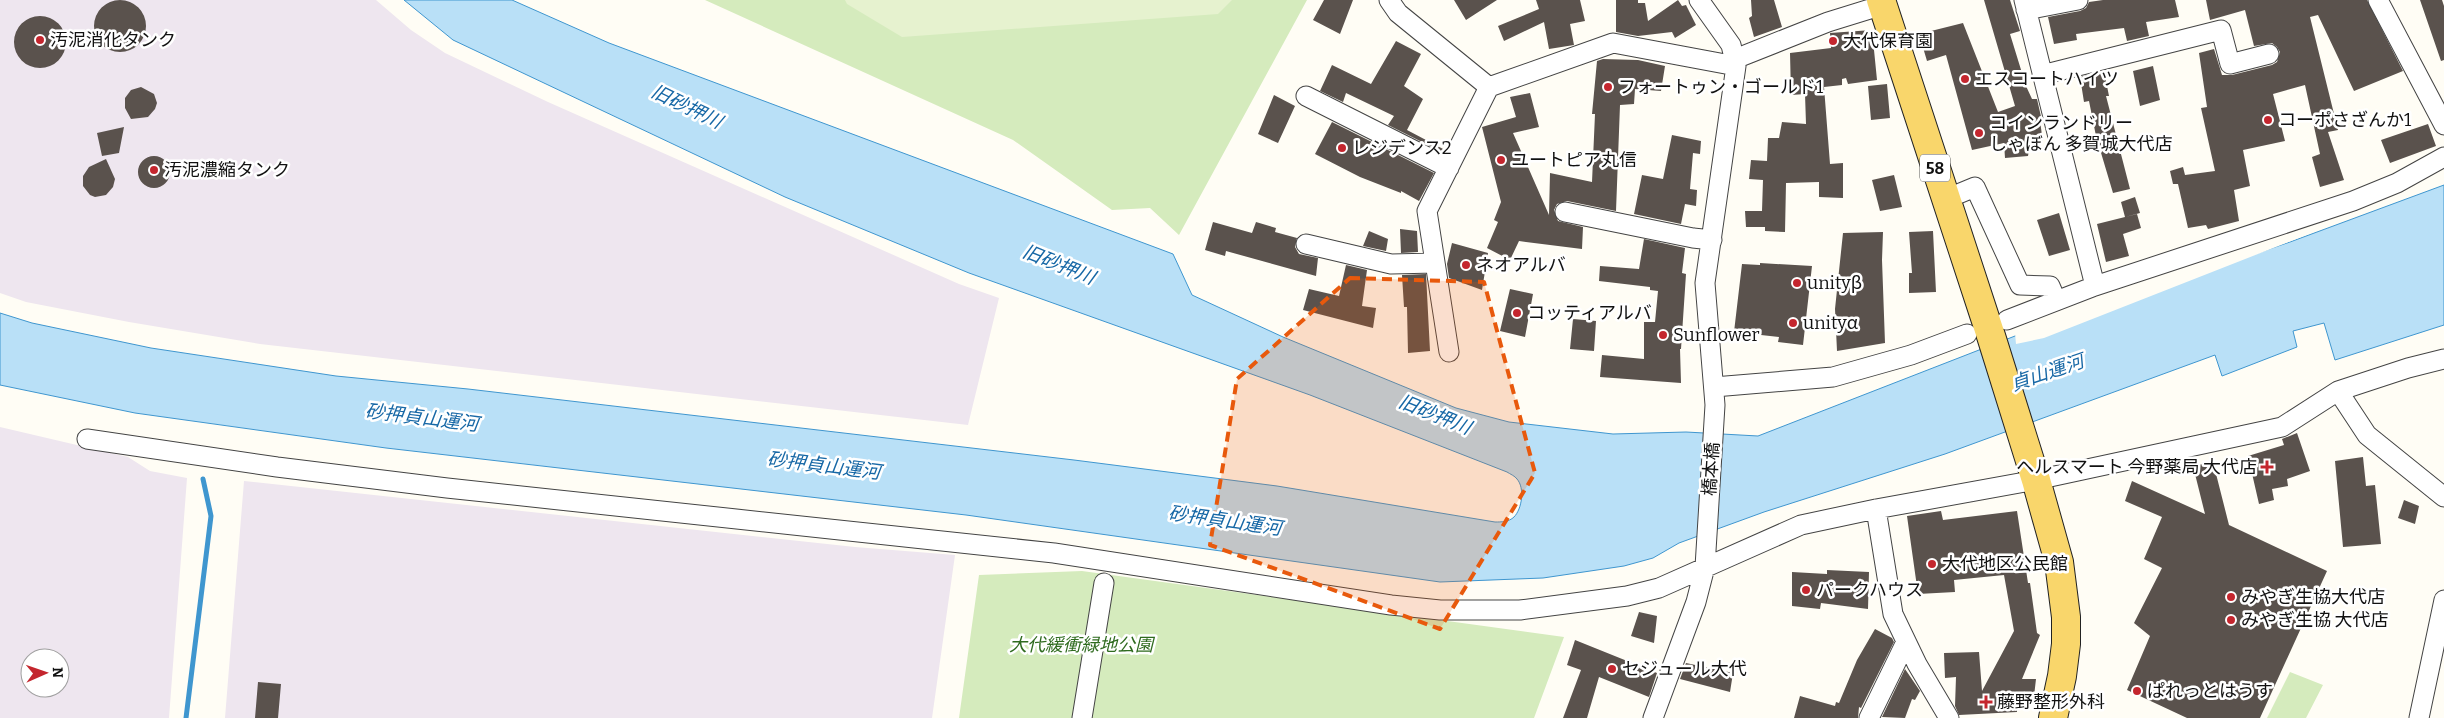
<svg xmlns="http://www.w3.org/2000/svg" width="2444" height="718" font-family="Bitter,'Noto Sans JP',serif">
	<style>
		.industrial { fill: #eee6ef; fill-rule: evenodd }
		.green { fill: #d5ebbd }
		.pitch { fill: #e6f2cf }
		.water { fill: #b9e0f7; stroke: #3f96cf }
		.pier { fill: #fffdf5 }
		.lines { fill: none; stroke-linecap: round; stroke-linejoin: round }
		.stream { stroke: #3f96cf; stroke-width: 5 }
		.building { fill: #5a524d }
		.minor-casing { stroke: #444; stroke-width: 21 }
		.primary-casing { stroke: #222; stroke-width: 30 }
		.minor { stroke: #fff; stroke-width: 19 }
		.primary { stroke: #f9d66b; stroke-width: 28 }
		.marked { fill: #e8590c; fill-opacity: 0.2; stroke: #e8590c; stroke-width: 4; stroke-dasharray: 10 6; stroke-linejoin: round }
		.poi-dot { fill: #c4262e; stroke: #fff; stroke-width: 2 }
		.labels { text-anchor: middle; stroke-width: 5; stroke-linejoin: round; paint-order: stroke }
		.shield { fill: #fff; stroke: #585858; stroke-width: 1 }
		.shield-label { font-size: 16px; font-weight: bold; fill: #111 }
		.poi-label { font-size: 18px; fill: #111; stroke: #fff; text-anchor: start }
		.street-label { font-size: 18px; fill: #111; stroke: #fff }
		.park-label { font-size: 18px; font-style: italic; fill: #2f6b1f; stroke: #fff }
		.water-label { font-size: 19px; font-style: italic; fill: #1768a6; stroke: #fff }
	</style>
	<rect width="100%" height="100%" fill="#fffdf5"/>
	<path class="industrial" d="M0 0H376L411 30 445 53 548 102 959 284 999 298 968 425 260 344 129 322 26 302 0 293Z
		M0 427 128 457 150 471 187 478 169 718H0ZM30 658H60V688H30Z
		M244 481 855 547 955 555 932 718H225Z"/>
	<path class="green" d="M705 0H1307L1179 235 1150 208 1112 210 1013 140Z
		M1082 571 1564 637 1534 718H959L979 575Z
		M2290 672 2323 685 2306 718H2267Z"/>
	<path class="pitch" d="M845 0H1232L1218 14 902 37 847 4Z"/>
	<path class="water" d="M404 0H512L609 43 1173 254 1192 295 1283 337 1456 408 1509 422 1613 434 1686 432 1758 436 2033 329 2290 242 2444 185V325L2335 360 2324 323 2293 331 2297 347 2222 376 2215 355 1945 454 1764 512 1679 543 1653 558 1624 566 1543 578 1440 582 966 515 386 448 135 413 0 385V313L32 323 151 348 336 376 468 389 1074 460 1277 486 1495 522C1501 522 1509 522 1514 517 1522 509 1525 488 1517 479 1515 476 1510 474 1507 472L1310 395 969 273 785 197 453 40Z"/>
	<path class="pier" d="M2398 199 2044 338 2016 344 2015 333 2032 327 2289 239Z"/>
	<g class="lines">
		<path class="stream" d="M186 718 211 516 203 479"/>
	</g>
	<path class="building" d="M94 26a26 26 0 1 1 52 0a26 26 0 1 1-52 0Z
		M1324 0H1353L1340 34 1313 20Z
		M1454 0H1497L1466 20Z
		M1536 0H1580L1585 21 1570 24 1574 45 1549 49 1544 22 1504 41 1498 26 1539 9Z
		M1616 0H1638V3H1645L1648 21 1678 0 1682 6 1686 5 1696 25 1675 38 1672 32 1638 36 1616 32Z
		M1751 0H1774L1782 27 1754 37 1749 18 1752 16Z
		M1984 0H2010L2020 31 2010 34 2026 86 2032 99H2037L2042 121H2040L2043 142 2030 144 2028 156 2005 158 2004 143 1972 150 1946 55 1927 61 1919 34 1963 23 1998 112 2015 106Z
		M2103 0H2175L2179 17 2146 22 2149 36 2127 41 2124 28 2076 34 2077 40 2054 44 2048 17 2080 11 2086 8 2089 2Z
		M2206 0H2367L2403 71 2354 91 2318 15 2310 17 2338 130 2328 132 2344 180 2320 187 2312 157 2320 154 2305 85 2273 94 2285 141 2243 150 2250 186 2234 190 2239 221 2208 229 2206 225 2188 228 2178 184H2173L2170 171 2183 167 2185 175 2215 171 2201 108 2207 107 2199 53 2214 49 2222 75H2232L2272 65 2277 62 2280 52 2277 47 2272 43 2254 46 2245 10 2210 20Z
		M2420 0H2442L2444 6V60L2441 61Z
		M14 42a26 26 0 1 1 52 0a26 26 0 1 1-52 0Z
		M1872 30 1877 80 1848 84 1846 78 1842 79V85L1824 87 1830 164 1843 163V198L1819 197V182L1786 183 1785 232 1765 231V227H1746L1745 211H1762L1763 180 1749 179 1751 160 1767 161 1768 138H1779L1782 122 1806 124 1805 94 1791 95 1790 53 1831 48 1830 33Z
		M1396 41 1421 54 1404 86 1423 99 1407 130 1445 150 1444 153 1388 125 1394 116 1346 93 1343 102 1320 91 1332 65 1371 84Z
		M1603 59 1638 60 1665 66 1661 91 1635 89 1634 104 1620 105 1616 211 1567 201 1557 204 1554 210 1558 221 1583 227 1582 249 1519 241 1510 260 1487 248 1498 222 1494 220 1501 202 1482 127 1516 117 1510 97 1530 93 1539 127 1513 133 1549 215 1550 173 1592 182 1595 114H1592L1597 61Z
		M2153 66 2160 100 2140 106 2133 71Z
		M2104 71 2109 96H2106L2130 189 2113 193 2096 136 2089 101 2084 102 2080 77Z
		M1887 84 1890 118 1871 120 1868 86Z
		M141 87 154 94 157 103 155 109 148 117 131 119 125 108V98L131 90Z
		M1274 95 1295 106 1278 143 1258 134Z
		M1332 122 1434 173 1419 201 1401 191V193L1360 177 1315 154Z
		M2428 124 2436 146 2390 163 2381 140Z
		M124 127 119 153 102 156 97 133Z
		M1672 135 1701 141 1700 154 1693 153 1690 189 1697 190 1696 206 1685 204 1681 224 1634 214 1642 175 1663 179Z
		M138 172a16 16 0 1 1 32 0a16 16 0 1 1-32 0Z
		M106 159 115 179 113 187 106 195 95 197 90 195 83 186V176L89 167Z
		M1894 175 1902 207 1880 211 1872 180Z
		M2135 197 2140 213 2125 217 2121 202Z
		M2059 213 2070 250 2049 256 2037 220Z
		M2137 214 2141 228 2123 234 2129 256 2106 262 2097 224Z
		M1213 222 1252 233 1256 222 1276 228 1275 232 1297 238 1295 247 1299 254 1318 258 1316 276 1226 251 1225 256 1205 250Z
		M1400 229 1417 231 1418 252 1401 253Z
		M1369 231 1388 239 1386 251 1363 246Z
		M1933 231 1936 292 1909 293V273H1912L1909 232Z
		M1883 232 1882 260 1885 343 1837 351 1835 309 1843 233Z
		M1644 239 1685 248 1682 273 1686 274 1681 349H1680L1681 383 1600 377 1602 355 1644 359V322H1655L1658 291 1650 290V287L1599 281 1600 266 1639 269Z
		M1452 243 1488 253 1482 290 1449 278 1447 264Z
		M1760 263 1812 266 1803 345 1778 342 1779 337 1734 332 1742 264 1760 265Z
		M1346 265 1367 270 1362 306 1376 308 1373 328 1303 310 1309 289 1339 296Z
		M1426 274 1430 351 1408 353 1407 307H1404L1402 275Z
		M1510 289 1533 294 1525 337 1500 331Z
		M1573 319 1596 321 1594 351 1570 349Z
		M2297 433 2310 471 2287 479 2288 486 2272 489 2274 500 2259 504 2248 456 2284 445 2282 439Z
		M2363 457 2366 486 2375 485 2381 544 2343 547 2335 461Z
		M2213 462 2229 525 2327 571 2260 718H2187L2127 690 2150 636 2134 623 2162 568 2144 559 2162 517 2125 501 2132 481 2205 514 2193 466Z
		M2404 500 2419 506 2415 524 2398 518Z
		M1941 511 1943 520 2017 511 2028 583H2030L2037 633 2040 635 2022 679H2036L2033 705 2017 704V712L1959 715 1955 706 1956 677 1945 678 1944 653 1979 652 1982 691 2014 631 2004 575 1954 580 1955 592 1918 594 1907 516Z
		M1827 570 1869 572 1868 609 1821 603 1820 609 1792 606V572L1827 574Z
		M1639 612 1657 616 1654 643 1631 636Z
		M1875 629 1892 638 1894 642 1861 708 1859 707 1858 718H1794L1800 696 1835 706 1836 702 1839 703 1857 660Z
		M1575 640 1657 673 1649 697 1599 677 1587 718H1563L1581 670 1567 665Z
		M1686 663 1733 673 1730 692 1680 679Z
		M1905 669 1920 691 1915 700 1912 699 1905 718 1882 717Z
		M258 682 281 684 278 718H255Z"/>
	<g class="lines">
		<g class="minor-casing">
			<path id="minor" d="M1389 0 1398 13 1489 87
				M2024 0 2095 286
				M2378 0 2444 125
				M2026 10 2078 0
				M1735 59 1828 22 1883 5
				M2042 75 2221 30 2230 64 2269 54
				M1306 96 1449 168
				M1946 199 1975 187 2020 285 2050 286 2056 300
				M1565 212 1693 238 1712 240
				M1306 244 1391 264 1435 263
				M2007 320 2095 286 2353 201 2397 183 2444 157
				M1449 352 1427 211 1489 87 1613 43 1736 66
				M1714 387 1833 377 1911 355 1967 334
				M2338 391 2367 435 2444 497
				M87 439 277 467 447 488 1054 553 1391 605 1440 610H1520L1627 596 1659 588 1801 525 1876 509 2036 480 2282 427 2338 391 2408 368 2444 359
				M1876 509 1893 614 1917 664 1949 718
				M1082 718 1104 583
				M1653 718 1696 602 1705 567 1715 405 1705 283 1736 66 1731 45 1699 0
				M1869 718 1906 642
				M2419 718 2444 600"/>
		</g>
		<g class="primary-casing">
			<path id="primary" d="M1881 0 1991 336 2036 480 2059 562 2066 617V644L2062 676 2053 718"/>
		</g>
		<use href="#minor" class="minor"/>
		<use href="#primary" class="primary"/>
	</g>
	<path class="marked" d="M1350 278 1484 282 1535 473 1440 629 1210 545 1237 379Z"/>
	<g class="poi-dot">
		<circle cx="40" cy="40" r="5"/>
		<circle cx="1833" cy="41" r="5"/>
		<circle cx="1965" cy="79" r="5"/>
		<circle cx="1608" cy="87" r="5"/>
		<circle cx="2268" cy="120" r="5"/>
		<circle cx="1979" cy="133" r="5"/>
		<circle cx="1342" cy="148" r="5"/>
		<circle cx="1501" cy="160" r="5"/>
		<circle cx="154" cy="170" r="5"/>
		<circle cx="1466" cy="265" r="5"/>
		<circle cx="1797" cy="283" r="5"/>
		<circle cx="1517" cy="313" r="5"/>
		<circle cx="1793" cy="323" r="5"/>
		<circle cx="1663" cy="335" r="5"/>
		<path d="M2264.5 459.5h5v5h5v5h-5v5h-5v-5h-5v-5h5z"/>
		<circle cx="1932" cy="564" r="5"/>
		<circle cx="1806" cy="590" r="5"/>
		<circle cx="2231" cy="597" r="5"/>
		<circle cx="2231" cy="620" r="5"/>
		<circle cx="1612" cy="669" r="5"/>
		<circle cx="2137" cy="691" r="5"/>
		<path d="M1983.5 694.5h5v5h5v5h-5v5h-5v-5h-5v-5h5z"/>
	</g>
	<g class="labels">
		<rect class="shield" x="1920" y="154.5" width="30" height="27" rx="4"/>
		<g class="shield-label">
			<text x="1935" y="174">58</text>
		</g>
		<g class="poi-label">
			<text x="50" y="46">汚泥消化タンク</text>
			<text x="1843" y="47">大代保育園</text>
			<text x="1975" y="85">エスコートハイツ</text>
			<text x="1618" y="93">フォートゥン・ゴールド1</text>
			<text x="2278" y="126">コーポさざんか1</text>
			<text x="1989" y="129">コインランドリー<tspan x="1989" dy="21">しゃぼん 多賀城大代店</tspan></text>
			<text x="1352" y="154">レジデンス2</text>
			<text x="1511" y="166">ユートピア丸信</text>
			<text x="164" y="176">汚泥濃縮タンク</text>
			<text x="1476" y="271">ネオアルバ</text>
			<text x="1807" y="289">unityβ</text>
			<text x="1527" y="319">コッティアルバ</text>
			<text x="1803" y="329">unityα</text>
			<text x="1673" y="341">Sunflower</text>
			<text x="2257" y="473" text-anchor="end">ヘルスマート 今野薬局 大代店</text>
			<text x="1942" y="570">大代地区公民館</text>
			<text x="1816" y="596">パークハウス</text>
			<text x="2241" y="603">みやぎ生協大代店</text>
			<text x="2241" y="626">みやぎ生協 大代店</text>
			<text x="1622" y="675">セジュール大代</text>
			<text x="2147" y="697">ぱれっとはうす</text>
			<text x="1997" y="708">藤野整形外科</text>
		</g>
		<g class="street-label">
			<text transform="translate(1711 469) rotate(-86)" y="6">橋本橋</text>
		</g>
		<g class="park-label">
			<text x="1081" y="651">大代緩衝緑地公園</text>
		</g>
		<g class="water-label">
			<text transform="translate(687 106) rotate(26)" y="7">旧砂押川</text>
			<text transform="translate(1059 264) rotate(22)" y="7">旧砂押川</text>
			<text transform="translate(2047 372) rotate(-19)" y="7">貞山運河</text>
			<text transform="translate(1435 414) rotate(22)" y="7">旧砂押川</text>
			<text transform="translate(422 417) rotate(7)" y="7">砂押貞山運河</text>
			<text transform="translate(824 465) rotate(7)" y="7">砂押貞山運河</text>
			<text transform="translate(1225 520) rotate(8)" y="7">砂押貞山運河</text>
		</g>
	</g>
	<g transform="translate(45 673) rotate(88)"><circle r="24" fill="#ffffff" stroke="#a0a0a0"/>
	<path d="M0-4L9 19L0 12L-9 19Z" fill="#c4262e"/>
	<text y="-8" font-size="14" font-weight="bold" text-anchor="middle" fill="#111111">N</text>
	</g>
</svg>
